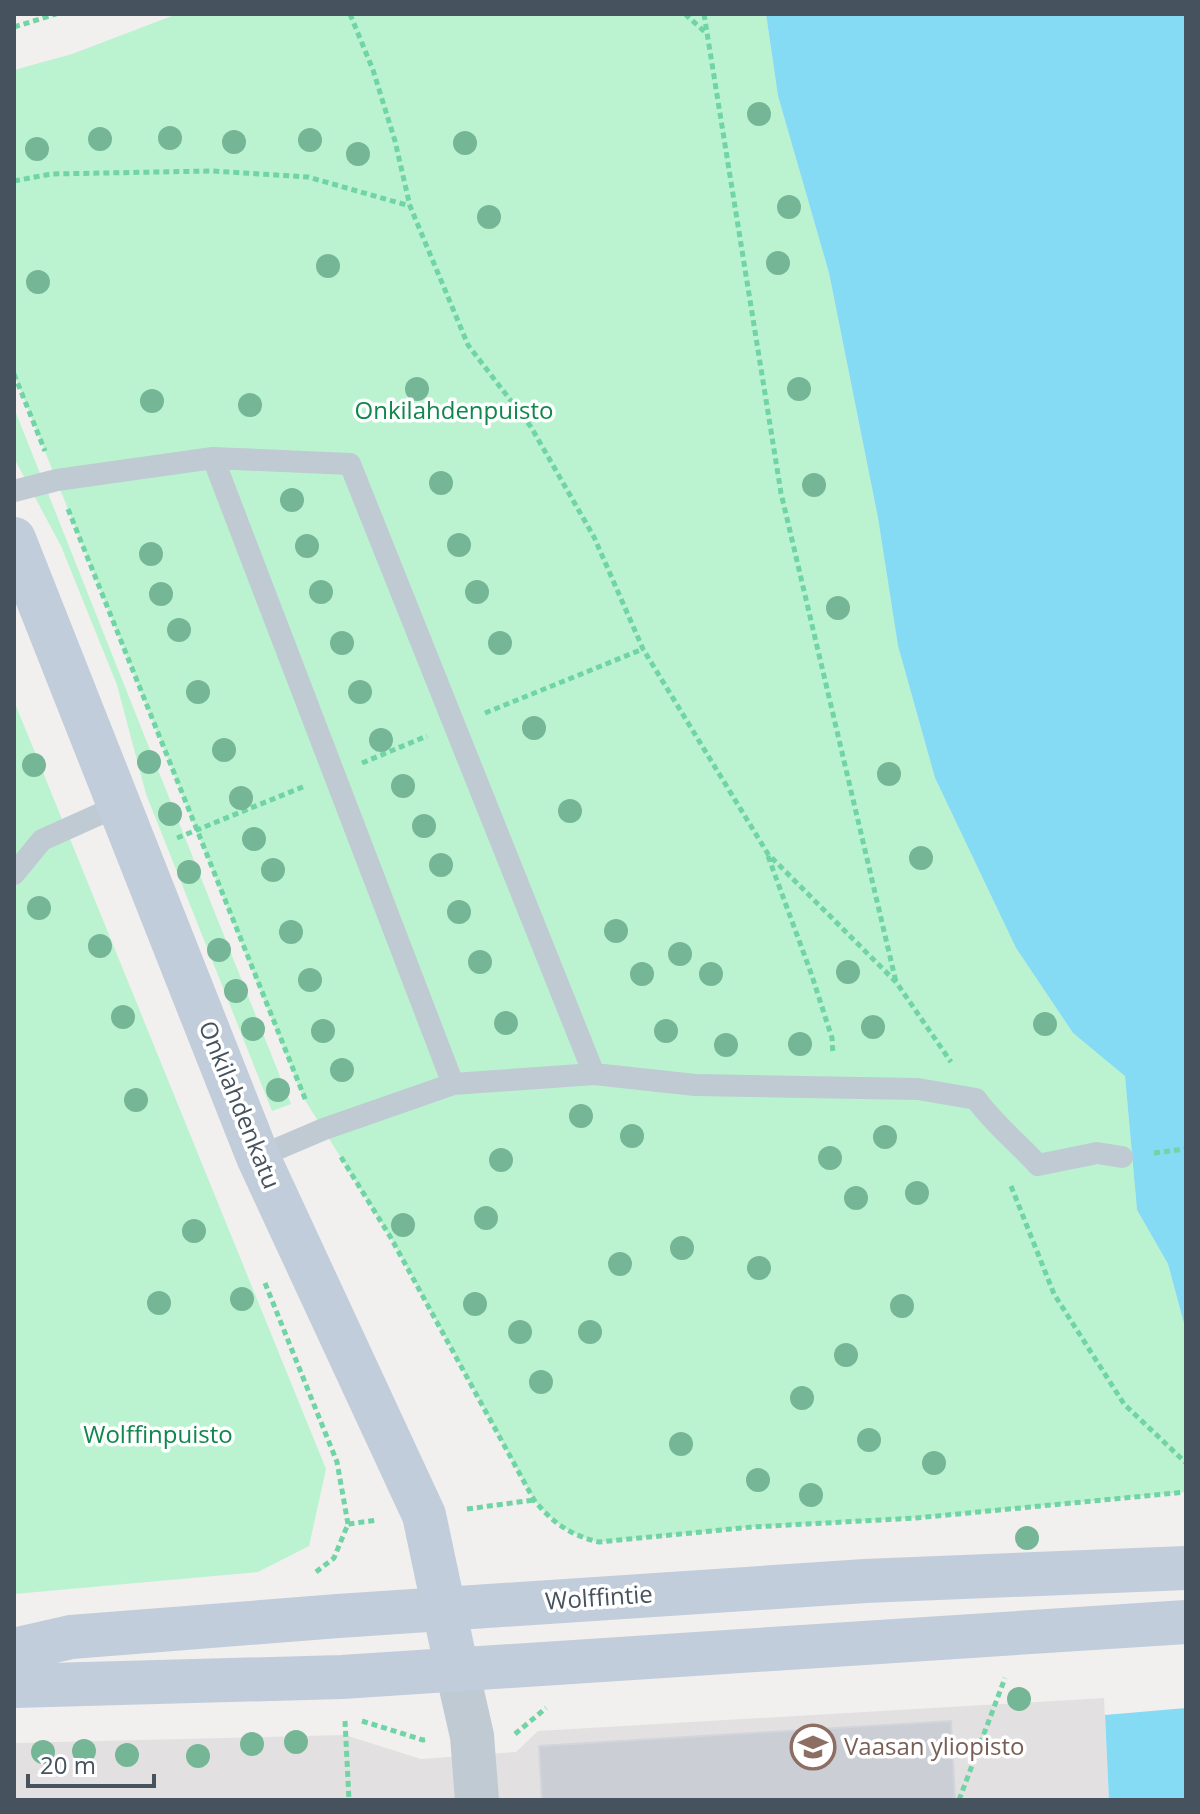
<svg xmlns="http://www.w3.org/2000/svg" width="1200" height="1814" font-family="'Open Sans',sans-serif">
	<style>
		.education { fill: #e3e0e1 }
		.green { fill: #bbf3d1 }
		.water { fill: #84dbf3 }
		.building { fill: #cbced5; stroke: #d3d5dc; stroke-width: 2 }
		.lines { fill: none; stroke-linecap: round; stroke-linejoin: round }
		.path { stroke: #70d4a4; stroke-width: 5; stroke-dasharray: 6 4; stroke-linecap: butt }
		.lane { stroke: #bfcad3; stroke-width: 22 }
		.street { stroke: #bfcad3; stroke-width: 44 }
		.secondary { stroke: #c1cdda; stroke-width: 44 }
		.tree { fill: #75b696 }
		.labels { text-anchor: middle; stroke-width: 7; stroke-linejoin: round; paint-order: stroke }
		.park-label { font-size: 24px; fill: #0f874d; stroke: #fff }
		.street-label { font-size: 24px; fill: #46535f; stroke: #fff }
		.education-label { font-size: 24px; fill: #785e54; stroke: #fff; text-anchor: start }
	</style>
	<rect width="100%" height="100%" fill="#f2efef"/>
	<path class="education" d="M1104 1698 1109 1800H14V1743L345 1735 421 1759 516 1752 538 1731Z"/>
	<path class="green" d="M177 14H766L778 96 829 273 878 518 898 646 935 778 1016 948 1073 1033 1125 1075 1137 1210 1168 1264 1186 1331V1492L916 1518 752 1527 599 1542C570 1535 553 1523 534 1500L391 1238 303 1097 14 374V70L72 54Z
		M14 408 291 1104 272 1111 146 794 117 685 61 546 14 458Z
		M14 701 326 1469 309 1546 258 1572 14 1594Z"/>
	<path class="water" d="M766 14H1186V1331L1168 1264 1137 1210 1125 1076 1073 1033 1016 948 935 778 898 646 878 518 829 273 778 96Z
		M1186 1708V1800H1109L1105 1715Z"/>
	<path class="building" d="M951 1721 955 1800H542L539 1746Z"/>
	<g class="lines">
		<path class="path" d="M350 14 373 70 395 141 410 206 468 345 531 427 594 537 643 649 768 854 896 982 951 1062
			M685 14 706 33
			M704 14 781 493 896 982
			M14 27 56 14
			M14 181 51 174 212 171 308 177 410 206
			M14 374 45 451
			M68 509 306 1101
			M485 713 643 649
			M362 763 427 736
			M177 838 305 786
			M768 856 811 973 832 1038 833 1055
			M1154 1153 1186 1149
			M341 1157 391 1238 534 1500C553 1523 570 1535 599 1542L752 1527 916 1518 1186 1492
			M1011 1186 1054 1294 1124 1404 1186 1463
			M265 1283 337 1462 348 1524
			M467 1509 534 1500
			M316 1572 334 1558 348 1524 378 1520
			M345 1721 349 1800
			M362 1721 423 1740 429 1739
			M515 1734 546 1708
			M959 1800 1005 1678"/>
		<path class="lane" d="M213 458 453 1084
			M14 491 57 480 213 458 350 464 594 1074
			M14 874 42 840 120 805
			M258 1157 324 1129 453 1084 594 1074 695 1085 918 1089 976 1099C994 1124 1017 1142 1038 1165L1097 1153 1122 1157"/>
		<path class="street" d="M457 1670 472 1736 477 1800"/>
		<path class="secondary" d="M14 539 258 1157 424 1515 457 1670
			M14 1650 71 1637 338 1616 865 1581 1186 1568
			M14 1686 342 1677 1186 1622"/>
	</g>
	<g class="tree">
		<circle cx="759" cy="114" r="12"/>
		<circle cx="170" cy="138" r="12"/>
		<circle cx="100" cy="139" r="12"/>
		<circle cx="310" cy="140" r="12"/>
		<circle cx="234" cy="142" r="12"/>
		<circle cx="465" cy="143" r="12"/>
		<circle cx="37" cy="149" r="12"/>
		<circle cx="358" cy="154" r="12"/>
		<circle cx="789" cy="207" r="12"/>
		<circle cx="489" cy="217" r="12"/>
		<circle cx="778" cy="263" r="12"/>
		<circle cx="328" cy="266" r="12"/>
		<circle cx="38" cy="282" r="12"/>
		<circle cx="417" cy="389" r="12"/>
		<circle cx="799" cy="389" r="12"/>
		<circle cx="152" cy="401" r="12"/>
		<circle cx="250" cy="405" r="12"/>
		<circle cx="441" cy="483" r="12"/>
		<circle cx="814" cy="485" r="12"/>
		<circle cx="292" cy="500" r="12"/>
		<circle cx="459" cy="545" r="12"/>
		<circle cx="307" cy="546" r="12"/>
		<circle cx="151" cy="554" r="12"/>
		<circle cx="321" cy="592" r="12"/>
		<circle cx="477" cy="592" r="12"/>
		<circle cx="161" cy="594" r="12"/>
		<circle cx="838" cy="608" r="12"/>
		<circle cx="179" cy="630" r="12"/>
		<circle cx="342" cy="643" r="12"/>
		<circle cx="500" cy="643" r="12"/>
		<circle cx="198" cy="692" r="12"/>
		<circle cx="360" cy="692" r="12"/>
		<circle cx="534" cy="728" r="12"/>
		<circle cx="381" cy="740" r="12"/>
		<circle cx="224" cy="750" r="12"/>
		<circle cx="149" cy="762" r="12"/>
		<circle cx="34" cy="765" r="12"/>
		<circle cx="889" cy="774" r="12"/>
		<circle cx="403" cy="786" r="12"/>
		<circle cx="241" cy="798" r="12"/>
		<circle cx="570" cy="811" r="12"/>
		<circle cx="170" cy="814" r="12"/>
		<circle cx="424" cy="826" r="12"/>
		<circle cx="254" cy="839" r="12"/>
		<circle cx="921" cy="858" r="12"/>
		<circle cx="441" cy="865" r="12"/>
		<circle cx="273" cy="870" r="12"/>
		<circle cx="189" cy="872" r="12"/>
		<circle cx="39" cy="908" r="12"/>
		<circle cx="459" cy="912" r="12"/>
		<circle cx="616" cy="931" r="12"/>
		<circle cx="291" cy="932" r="12"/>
		<circle cx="100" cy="946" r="12"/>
		<circle cx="219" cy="950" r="12"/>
		<circle cx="680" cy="954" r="12"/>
		<circle cx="480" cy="962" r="12"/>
		<circle cx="848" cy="972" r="12"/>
		<circle cx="642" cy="974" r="12"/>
		<circle cx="711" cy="974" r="12"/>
		<circle cx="310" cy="980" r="12"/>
		<circle cx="236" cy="991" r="12"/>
		<circle cx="123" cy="1017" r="12"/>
		<circle cx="506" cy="1023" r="12"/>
		<circle cx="1045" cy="1024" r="12"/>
		<circle cx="873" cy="1027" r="12"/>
		<circle cx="253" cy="1029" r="12"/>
		<circle cx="323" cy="1031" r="12"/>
		<circle cx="666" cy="1031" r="12"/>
		<circle cx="800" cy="1044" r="12"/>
		<circle cx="726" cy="1045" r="12"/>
		<circle cx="342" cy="1070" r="12"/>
		<circle cx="278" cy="1090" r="12"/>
		<circle cx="136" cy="1100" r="12"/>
		<circle cx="581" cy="1116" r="12"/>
		<circle cx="632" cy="1136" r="12"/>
		<circle cx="885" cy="1137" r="12"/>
		<circle cx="830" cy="1158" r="12"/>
		<circle cx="501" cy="1160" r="12"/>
		<circle cx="917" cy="1193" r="12"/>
		<circle cx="856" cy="1198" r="12"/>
		<circle cx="486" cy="1218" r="12"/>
		<circle cx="403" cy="1225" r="12"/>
		<circle cx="194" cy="1231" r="12"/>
		<circle cx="682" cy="1248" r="12"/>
		<circle cx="620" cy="1264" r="12"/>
		<circle cx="759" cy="1268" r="12"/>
		<circle cx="242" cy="1299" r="12"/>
		<circle cx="159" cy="1303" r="12"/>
		<circle cx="475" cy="1304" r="12"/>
		<circle cx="902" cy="1306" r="12"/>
		<circle cx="520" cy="1332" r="12"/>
		<circle cx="590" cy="1332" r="12"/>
		<circle cx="846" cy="1355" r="12"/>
		<circle cx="541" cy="1382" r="12"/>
		<circle cx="802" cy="1398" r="12"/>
		<circle cx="869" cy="1440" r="12"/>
		<circle cx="681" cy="1444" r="12"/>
		<circle cx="934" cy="1463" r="12"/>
		<circle cx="758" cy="1480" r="12"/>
		<circle cx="811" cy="1495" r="12"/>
		<circle cx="1027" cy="1538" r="12"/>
		<circle cx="1019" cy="1699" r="12"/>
		<circle cx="296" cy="1742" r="12"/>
		<circle cx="252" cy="1744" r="12"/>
		<circle cx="84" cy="1751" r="12"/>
		<circle cx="43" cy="1752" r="12"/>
		<circle cx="127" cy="1755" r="12"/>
		<circle cx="198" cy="1756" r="12"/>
	</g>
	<defs>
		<g id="university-ring" transform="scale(2.3)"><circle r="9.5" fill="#fff" stroke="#8d6e63" stroke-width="1.5"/><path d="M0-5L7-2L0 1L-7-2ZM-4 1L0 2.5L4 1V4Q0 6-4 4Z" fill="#8d6e63"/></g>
	</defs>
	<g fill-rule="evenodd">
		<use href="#university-ring" x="813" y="1747"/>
	</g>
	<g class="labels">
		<g class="park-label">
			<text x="454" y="419">Onkilahdenpuisto</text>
			<text x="158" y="1443">Wolffinpuisto</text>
		</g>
		<g class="street-label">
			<text transform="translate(239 1105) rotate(68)" y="8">Onkilahdenkatu</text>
			<text transform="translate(599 1598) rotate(-4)" y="8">Wolffintie</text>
		</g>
		<g class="education-label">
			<text x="844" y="1755">Vaasan yliopisto</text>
		</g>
	</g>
	<rect width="1200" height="1814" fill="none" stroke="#46535f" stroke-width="32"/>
	<path d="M28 1774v12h126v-12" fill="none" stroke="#46535f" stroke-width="4"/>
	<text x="40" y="1774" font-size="24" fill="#46535f" stroke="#ffffff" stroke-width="6" paint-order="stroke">20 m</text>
</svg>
